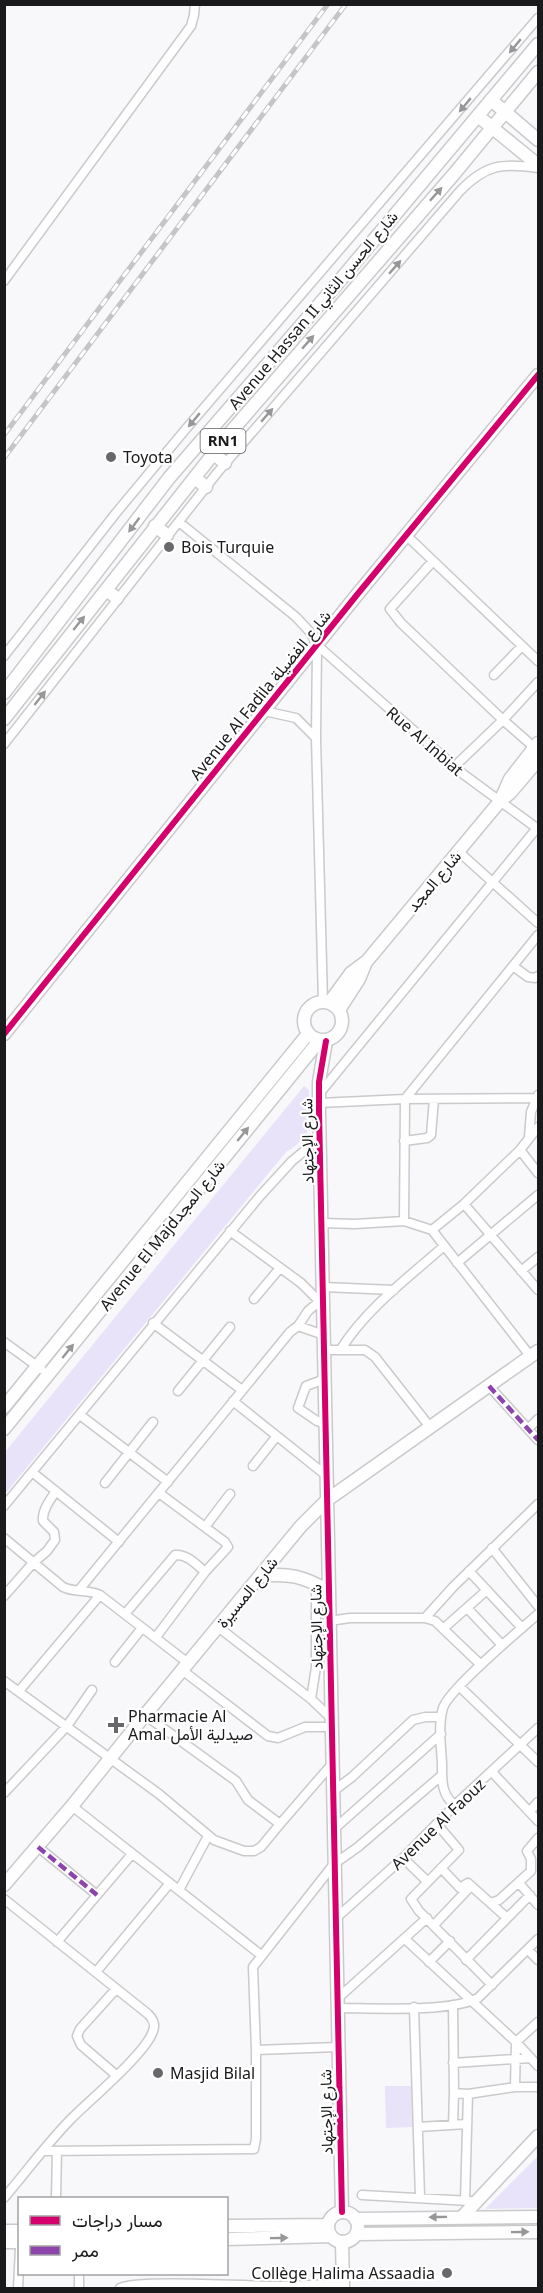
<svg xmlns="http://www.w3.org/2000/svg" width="543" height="2293" font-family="'Noto Sans',Vazirmatn,sans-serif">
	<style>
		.green { fill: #e8e3f9 }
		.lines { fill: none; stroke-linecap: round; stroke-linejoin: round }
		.street-casing { stroke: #cac9cc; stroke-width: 11 }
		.secondary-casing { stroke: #cac9cc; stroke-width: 15 }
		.primary-casing { stroke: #cac9cc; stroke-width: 15 }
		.street { stroke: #fefefe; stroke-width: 8 }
		.secondary { stroke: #fefefe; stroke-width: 12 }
		.primary { stroke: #fefefe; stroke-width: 12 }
		.rail-casing { stroke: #c6c5c6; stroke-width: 5 }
		.rail { stroke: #fff; stroke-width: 3; stroke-dasharray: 9; stroke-linecap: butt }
		.quiet { stroke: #8e44ad; stroke-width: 4.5; stroke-dasharray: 9 4.5; stroke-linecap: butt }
		.cycleway-casing { stroke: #fff; stroke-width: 10 }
		.cycleway { stroke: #d6006c; stroke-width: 6 }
		.oneway { fill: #979798 }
		.poi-dot { fill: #686769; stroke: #fff; stroke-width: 2 }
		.labels { text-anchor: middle; stroke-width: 4.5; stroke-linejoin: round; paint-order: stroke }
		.shield { fill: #fff; stroke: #5f5e5f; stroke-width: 1.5 }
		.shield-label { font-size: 15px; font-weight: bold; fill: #1a191b }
		.street-label { font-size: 16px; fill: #1a191b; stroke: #fff }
		.poi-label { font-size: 16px; fill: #1a191b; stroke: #fff; text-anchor: start }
	</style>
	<rect width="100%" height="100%" fill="#f8f7fa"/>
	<path class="green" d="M304 1086 309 1090C309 1121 317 1134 286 1152L5 1494V1452Z
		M385 2086H411L412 2127 386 2128Z
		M538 2156V2208L485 2209Z"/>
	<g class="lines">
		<g class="street-casing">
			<path id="street" d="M4 281 191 26 194 15 195 4
				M179 522 296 617 310 632 317 645 316 738 323 1002
				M406 535 538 661
				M433 561 390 609 401 623 503 720 535 748
				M317 645 463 774 538 829
				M4 656 116 513 185 430 538 18
				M494 675 522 646
				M264 711 296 718 316 738
				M4 744 217 473 460 191C486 164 502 163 538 168
				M455 766 503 720 538 682
				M458 851 538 923
				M513 966 528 977 535 978 538 976
				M319 1094 537 828
				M319 1103 405 1099 535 1098 538 1101
				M529 1137 531 1112 538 1095
				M404 1141 427 1138 431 1135 434 1099
				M520 1150 538 1173
				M464 1204 538 1290
				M404 1221 405 1099 538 935
				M322 1223 355 1224 404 1221 432 1230 531 1357
				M432 1230 464 1204 520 1150 538 1127
				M230 1231 301 1283 318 1300
				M457 1263 538 1195
				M521 1271 538 1257
				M323 1287 394 1290
				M254 1299 280 1268
				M153 1323 242 1390
				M298 1326 308 1311 321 1300
				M4 1342 41 1369
				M341 1349C367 1308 408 1278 444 1246
				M325 1350H365L375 1357 430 1427
				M325 1379 306 1386 298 1408 317 1421 326 1424
				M489 1386 538 1440
				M178 1391 230 1327
				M233 1401 327 1476
				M80 1415 168 1482
				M528 1429 538 1419
				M253 1466 276 1437
				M32 1472 119 1542
				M105 1483 153 1422
				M4 1506 260 1196 292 1161 320 1138
				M205 1527 230 1494
				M4 1538 63 1587C75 1593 88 1589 100 1595L188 1663
				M492 1548 538 1606
				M469 1571 522 1628
				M79 1590 290 1332 298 1326 324 1335
				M4 1596 33 1563 47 1551 55 1540 54 1532 43 1521C42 1510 50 1500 56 1491
				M467 1608 502 1645
				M125 1614 175 1555C187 1554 196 1564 205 1572
				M425 1618 453 1587 538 1504
				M329 1621 350 1618H425L435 1621 481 1665
				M218 1627 311 1699 331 1718
				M444 1628 487 1590
				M156 1637 205 1572 228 1547 225 1542 159 1493
				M115 1662 142 1628
				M182 1670 268 1736 278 1738 305 1727H331
				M4 1681 159 1794 214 1840 244 1851H254L261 1847 280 1824
				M460 1687 538 1762
				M19 1691 100 1595
				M311 1699 316 1667V1583
				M145 1715 236 1781 248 1800 280 1824 332 1764
				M492 1772 538 1821
				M332 1792 352 1777 413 1720 425 1717H441
				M4 1793 67 1726 92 1690
				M455 1805C441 1795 442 1780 442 1763 441 1746 438 1725 443 1708 449 1689 520 1630 538 1614
				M72 1806 261 1955
				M530 1811 538 1802
				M437 1824 459 1850 411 1899 419 1911 492 1985
				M333 1830 441 1734
				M38 1847 97 1895
				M403 1858 427 1881
				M441 1868 460 1888 468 1883 506 1917
				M519 1883 538 1905
				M179 1890 208 1836
				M4 1899 148 2014C153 2019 156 2024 153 2031 146 2053 91 2099 72 2118 48 2142 27 2171 4 2198
				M491 1903 499 1900 531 1871V1859L527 1851 538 1838
				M335 1919 403 1858 455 1805 538 1728
				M434 1925 471 1886
				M405 1939 516 2042 538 2066
				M57 1942 132 1854
				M528 1950 538 1960
				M466 1960 530 1895
				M429 1962 450 1941
				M96 1972 170 1883
				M337 1999 427 1918
				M453 2005 454 2093 468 2094 465 2201
				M414 2007 420 2197
				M337 2008C372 2008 448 2013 478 1998L538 1939
				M256 2050 338 2047
				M453 2063 531 2058
				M116 2075 81 2045 77 2036 80 2029 116 1989
				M515 2087 516 2042 538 2022
				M468 2094 515 2087H538
				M453 2125 454 2093
				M418 2127 467 2124
				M43 2151 254 2149 256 2139V2050L253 1967 334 1864 358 1847 442 1775
				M362 2195 470 2201
				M56 2198 57 2151
				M18 2288 20 2248
				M79 2288V2274
				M120 2288C137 2279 247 2286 273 2286 297 2286 320 2284 343 2284"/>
		</g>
		<g class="secondary-casing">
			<path id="secondary" d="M491 100 538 140
				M478 116 538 165
				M501 799 510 779 538 743
				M304 1021a19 19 0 1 1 38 0a19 19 0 1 1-38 0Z
				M329 1003 351 973 367 961 501 800 510 793 538 760
				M339 1010 359 979 366 962
				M4 1034 356 596 538 375
				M326 1041 319 1082V1111L342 2212
				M4 1407 308 1034
				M4 1429 319 1041
				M260 1576C289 1573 303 1576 329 1591
				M4 1885 72 1806 145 1715 301 1526 327 1500 538 1351
				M462 2217 538 2136
				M342 2242 343 2288"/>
		</g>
		<g class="primary-casing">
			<path id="primary" d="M214 454 225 463
				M195 478 206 487
				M155 526 167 535
				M106 590 117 598
				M4 693 169 478 336 285 538 44
				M4 719 229 434 454 174 538 72
				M328 2227a15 15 0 1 1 30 0a15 15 0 1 1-30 0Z
				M355 2219 538 2217
				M226 2226 328 2225
				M4 2231H20
				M357 2234 538 2232
				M226 2239 331 2236
				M4 2242H20"/>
		</g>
		<use href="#street" class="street"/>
		<use href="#secondary" class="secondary"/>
		<use href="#primary" class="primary"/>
		<g class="rail-casing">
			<path id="rail" d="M4 435 328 4
				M4 458 346 4"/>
		</g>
		<use href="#rail" class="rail"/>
		<path class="quiet" d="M489 1386 538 1440
			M38 1847 97 1895"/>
		<g class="cycleway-casing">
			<path id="cycleway" d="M4 1034 356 596 538 375
				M326 1041 319 1082V1111L342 2212"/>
		</g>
		<use href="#cycleway" class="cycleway"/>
	</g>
	<defs><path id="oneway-solid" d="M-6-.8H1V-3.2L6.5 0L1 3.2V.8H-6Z" transform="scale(1.5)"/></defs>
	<g class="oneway">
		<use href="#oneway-solid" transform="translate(515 46) rotate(130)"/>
		<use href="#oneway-solid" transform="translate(465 105) rotate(130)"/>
		<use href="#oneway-solid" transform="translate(436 194) rotate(-48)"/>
		<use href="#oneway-solid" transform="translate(395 267) rotate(-49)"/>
		<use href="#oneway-solid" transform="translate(308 342) rotate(-49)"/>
		<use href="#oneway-solid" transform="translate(267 415) rotate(-49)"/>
		<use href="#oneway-solid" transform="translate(194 420) rotate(130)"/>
		<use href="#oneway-solid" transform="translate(134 525) rotate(127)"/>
		<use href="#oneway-solid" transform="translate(79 623) rotate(-51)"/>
		<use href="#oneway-solid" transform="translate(40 698) rotate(-52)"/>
		<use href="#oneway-solid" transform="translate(243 1134) rotate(-51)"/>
		<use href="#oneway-solid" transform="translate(68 1351) rotate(-51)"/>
		<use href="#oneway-solid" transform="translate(438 2217) rotate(179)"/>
		<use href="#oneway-solid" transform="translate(520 2232) rotate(-1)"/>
		<use href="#oneway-solid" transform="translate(279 2238) rotate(-1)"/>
	</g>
	<g class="poi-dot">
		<circle cx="111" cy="457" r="6"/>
		<circle cx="169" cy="547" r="6"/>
		<path d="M113 1716h6v6h6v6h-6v6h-6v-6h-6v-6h6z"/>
		<circle cx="158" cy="2073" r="6"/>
		<circle cx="447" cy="2273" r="6"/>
	</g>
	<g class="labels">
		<rect class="shield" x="200.5" y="429" width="45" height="24" rx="4.5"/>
		<g class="shield-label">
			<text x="223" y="446">RN1</text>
		</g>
		<g class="street-label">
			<text transform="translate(313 310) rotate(-50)" y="6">Avenue Hassan II شارع الحسن الثاني</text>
			<text transform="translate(260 695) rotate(-51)" y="6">Avenue Al Fadila شارع الفضيلة</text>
			<text transform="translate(425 741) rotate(41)" y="6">Rue Al Inbiat</text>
			<text transform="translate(434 881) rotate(-50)" y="6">شارع المجد</text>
			<text transform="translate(307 1141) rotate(-91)" y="6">شارع الإجتهاد</text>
			<text transform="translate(162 1235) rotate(-51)" y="6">Avenue El Majdشارع المجد</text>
			<text transform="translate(247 1592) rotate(-51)" y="6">شارع المسيرة</text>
			<text transform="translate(316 1627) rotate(-91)" y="6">شارع الإجتهاد</text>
			<text transform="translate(438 1824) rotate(-44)" y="6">Avenue Al Faouz</text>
			<text transform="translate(326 2112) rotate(-91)" y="6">شارع الإجتهاد</text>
		</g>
		<g class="poi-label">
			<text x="123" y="463">Toyota</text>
			<text x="181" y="553">Bois Turquie</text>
			<text x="128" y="1722">Pharmacie Al<tspan x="128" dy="18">Amal صيدلية الأمل</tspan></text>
			<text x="170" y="2079">Masjid Bilal</text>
			<text x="435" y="2279" text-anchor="end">Collège Halima Assaadia</text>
		</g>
	</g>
	<rect width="543" height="2293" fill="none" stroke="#1a191b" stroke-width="12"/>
	<rect x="18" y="2197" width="210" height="78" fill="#ffffff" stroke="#a3a3a4" stroke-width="1.5"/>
	<rect x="30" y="2216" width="30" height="9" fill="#d6006c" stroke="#a3a3a4" stroke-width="1.5"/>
	<text x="72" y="2227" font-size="18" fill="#1a191b">مسار دراجات</text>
	<rect x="30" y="2246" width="30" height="9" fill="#8e44ad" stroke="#a3a3a4" stroke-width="1.5"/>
	<text x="72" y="2257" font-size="18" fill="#1a191b">ممر</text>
</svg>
